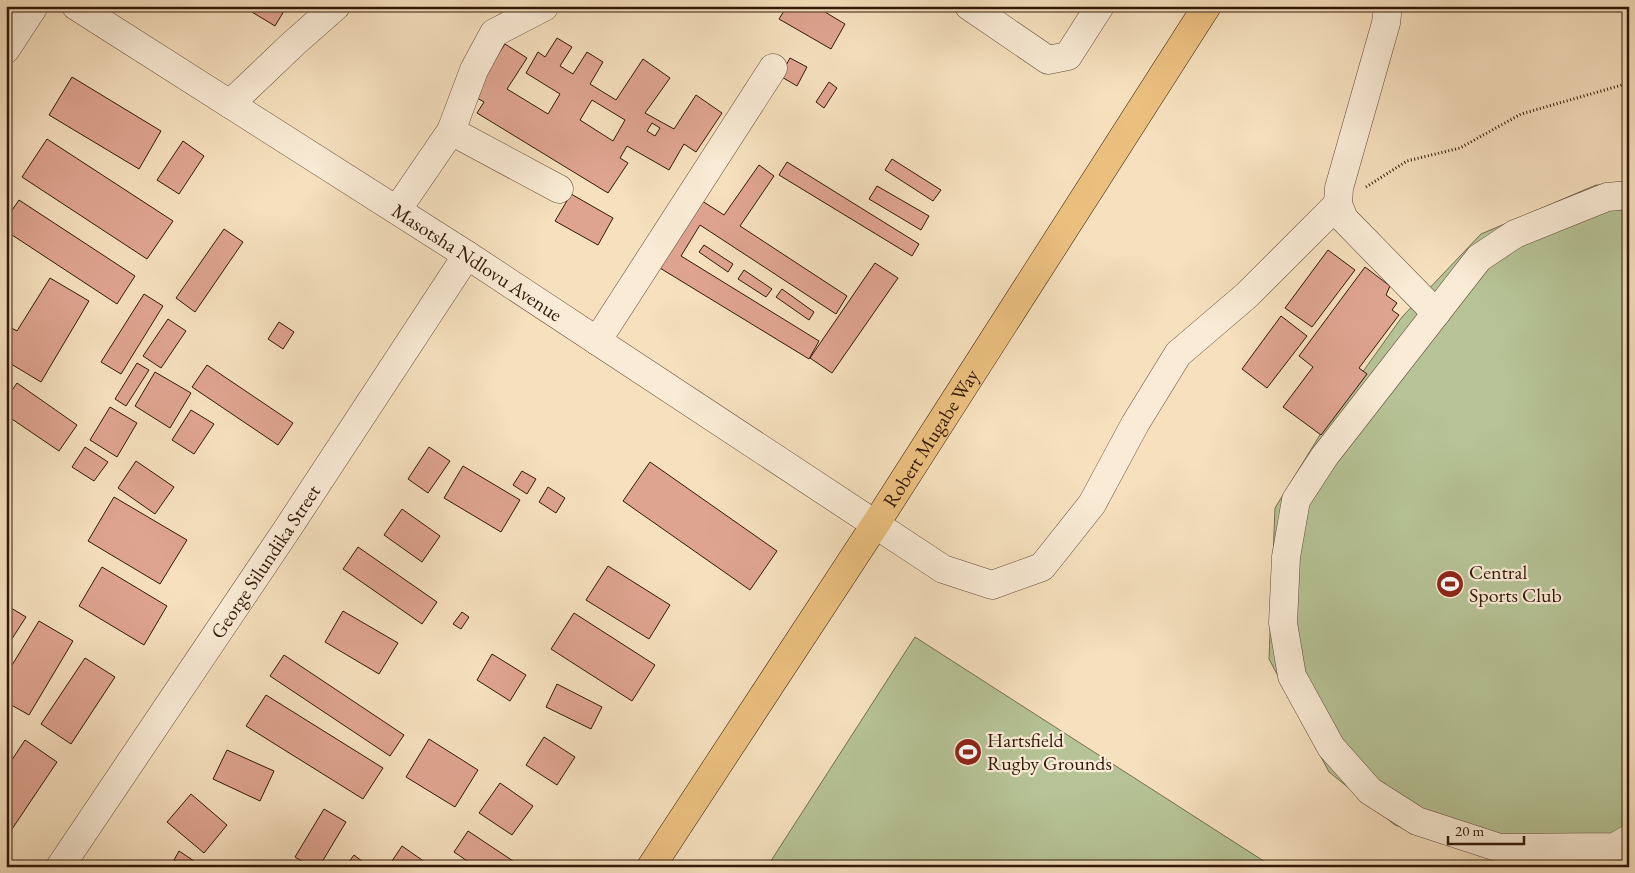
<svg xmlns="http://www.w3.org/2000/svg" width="1635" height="873" font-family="'EB Garamond',serif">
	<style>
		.green { fill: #b6c396; stroke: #746e50 }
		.building { fill: #dfa490; stroke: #321809; fill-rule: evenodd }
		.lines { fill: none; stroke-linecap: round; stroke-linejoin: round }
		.minor-casing { stroke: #634a36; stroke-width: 29 }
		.major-casing { stroke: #321809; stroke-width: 29 }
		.path { stroke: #321809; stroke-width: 3; stroke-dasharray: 1 2.5; stroke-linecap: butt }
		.minor { stroke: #f9ebd5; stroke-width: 28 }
		.major { stroke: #ebc07f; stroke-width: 28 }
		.labels { text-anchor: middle; stroke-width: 4.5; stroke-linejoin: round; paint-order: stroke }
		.street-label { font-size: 20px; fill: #321809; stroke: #f9ebd5 }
		.poi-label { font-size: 20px; fill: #321809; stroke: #f9ebd5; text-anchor: start }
	</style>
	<rect width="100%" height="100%" fill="#f6e0be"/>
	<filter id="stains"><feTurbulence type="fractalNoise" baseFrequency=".004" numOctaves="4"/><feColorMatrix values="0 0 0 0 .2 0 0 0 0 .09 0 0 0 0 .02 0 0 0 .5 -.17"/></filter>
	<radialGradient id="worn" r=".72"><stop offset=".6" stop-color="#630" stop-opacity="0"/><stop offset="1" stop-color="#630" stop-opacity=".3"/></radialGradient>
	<path class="green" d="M1596 185 1629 186V853L1500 861 1395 825 1329 772 1269 659 1275 508 1334 412 1402 317 1481 234Z
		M915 637 1273 867H767Z"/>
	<path class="building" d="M242 6H287L275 26Z
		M787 6H815L845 24 831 49 779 19Z
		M557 38 572 47 560 66 573 74 587 52 603 62 590 84 616 100 643 59 670 78 645 113 674 129 696 95 722 113 696 152 684 144 669 170 627 146 620 158 628 163 608 193 477 113 484 102 472 95 505 44 527 58 507 89 548 114 560 94 526 73 538 52 545 57ZM592 100 625 120 613 141 580 120ZM652 123 660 128 655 136 647 131Z
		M790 58 807 67 797 86 780 76Z
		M72 77 161 131 139 169 49 115Z
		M829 82 837 88 824 108 816 102Z
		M47 139 173 221 147 259 22 177Z
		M183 141 204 156 179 194 157 180Z
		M892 159 941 190 933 201 885 170Z
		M787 162 919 244 912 256 779 175Z
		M759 165 774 176 740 226 847 296 836 314 700 225 681 256 819 341 809 359 655 265 699 199 724 215Z
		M877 186 929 216 921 230 869 199Z
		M571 194 613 218 598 245 555 221Z
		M19 200 135 276 117 304 6 231V219Z
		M224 229 243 242 195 312 176 298Z
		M704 245 733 264 728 272 699 252Z
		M1328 250 1355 270 1312 327 1285 308Z
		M6 259 12 262 6 272Z
		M875 263 898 278 832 373 810 358Z
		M1365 267 1390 286 1386 295 1397 303 1392 310 1399 315 1359 368 1367 374 1321 435 1283 407 1313 367 1299 356Z
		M744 270 772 289 766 297 738 279Z
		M50 278 89 301 41 382 6 361V325L17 331Z
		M782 289 814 312 809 320 776 297Z
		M144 294 163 306 121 374 101 362Z
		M1281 316 1307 336 1267 388 1242 369Z
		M168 319 186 331 161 368 143 356Z
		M279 322 294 332 283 349 268 339Z
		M137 363 149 370 126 406 115 399Z
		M207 365 293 423 278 445 192 387Z
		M155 372 191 393 170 428 135 406Z
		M17 383 77 425 59 451 6 415V399Z
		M110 407 137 423 117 457 90 440Z
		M191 410 214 424 194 454 172 440Z
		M85 447 108 462 94 481 72 467Z
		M429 447 450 461 428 493 408 479Z
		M136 461 174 487 155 514 118 488Z
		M650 462 777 551 750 590 623 501Z
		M463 466 520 500 501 532 444 498Z
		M522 471 536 479 527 494 513 485Z
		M548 487 565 498 556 513 539 502Z
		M114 497 187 540 160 584 88 541Z
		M402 509 440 536 422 562 384 535Z
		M358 547 437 602 422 624 343 569Z
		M608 566 670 605 649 639 586 600Z
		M102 567 167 606 144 645 79 606Z
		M6 605 26 617 6 648Z
		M343 611 398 643 379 674 325 642Z
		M462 612 469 617 461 629 453 624Z
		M574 613 655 665 632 701 551 649Z
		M39 621 73 641 29 715 6 702V675Z
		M492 654 526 675 510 701 477 680Z
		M284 655 404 735 390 756 270 676Z
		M85 658 115 677 71 744 41 724Z
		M557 684 602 707 591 729 546 707Z
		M266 695 383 768 363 799 246 726Z
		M544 737 575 757 557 785 526 765Z
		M429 739 478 770 455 807 406 777Z
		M25 740 57 762 6 838V769Z
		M227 750 274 771 260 801 213 779Z
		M500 783 533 806 512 835 479 813Z
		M191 794 227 825 204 853 167 822Z
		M324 809 346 822 319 867H311L295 857Z
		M468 831 513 861 509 867H476L454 852Z
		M402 846 432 867H388Z
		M179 851 203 867H184L174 860Z
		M354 855 363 862 360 867H345Z"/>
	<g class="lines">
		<g class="minor-casing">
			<g id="minor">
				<path id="s1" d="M76 6 467 255 943 569 992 585 1042 567 1092 504 1135 424 1178 354 1247 295 1338 204"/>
				<path d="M969 6 1048 60 1068 56 1100 6"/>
				<path d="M1388 6 1386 23 1339 188 1338 204 1344 219 1436 313"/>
				<path d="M6 49 34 6"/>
				<path d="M230 104 293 44 336 6"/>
				<path d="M451 131 559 189"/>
				<path d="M1629 195 1607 197 1567 213 1515 234 1479 258 1324 457 1296 500 1286 557 1283 623 1292 676 1331 747 1370 791 1417 821 1500 848 1615 847 1629 839"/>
				<path d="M397 210 451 131 474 70 494 33 544 7"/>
				<path d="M597 341 773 68"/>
				<path id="s2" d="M60 867 288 528 467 255"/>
			</g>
		</g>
		<g class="major-casing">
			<g id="major">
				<path id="s3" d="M651 867 875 525 1207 6"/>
			</g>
		</g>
		<path class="path" d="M1366 187 1407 161 1460 148 1521 114 1629 83"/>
		<use href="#minor" class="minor"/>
		<use href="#major" class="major"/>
	</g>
	<defs>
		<g id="stadium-disc" transform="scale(1.4375)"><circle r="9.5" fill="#8f2418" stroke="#f9ebd5"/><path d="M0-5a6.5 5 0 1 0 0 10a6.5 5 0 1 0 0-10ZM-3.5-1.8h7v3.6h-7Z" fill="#fff"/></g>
	</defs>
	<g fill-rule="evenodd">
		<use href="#stadium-disc" x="1450" y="584"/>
		<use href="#stadium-disc" x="968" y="752"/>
	</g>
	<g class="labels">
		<g class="street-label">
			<text dy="7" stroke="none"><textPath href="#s1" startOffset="476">Masotsha Ndlovu Avenue</textPath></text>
			<text dy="7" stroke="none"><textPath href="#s3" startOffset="512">Robert Mugabe Way</textPath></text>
			<text dy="7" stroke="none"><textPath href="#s2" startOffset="368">George Silundika Street</textPath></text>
		</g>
		<g class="poi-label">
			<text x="1469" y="579">Central<tspan x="1469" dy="23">Sports Club</tspan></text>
			<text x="987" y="747">Hartsfield<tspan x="987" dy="23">Rugby Grounds</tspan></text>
		</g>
	</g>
	<rect width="1635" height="873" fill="none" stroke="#f6e0be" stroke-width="25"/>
	<rect x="8" y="8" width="1620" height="858" fill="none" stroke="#321809" stroke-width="2.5"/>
	<rect x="12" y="12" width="1610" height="848" fill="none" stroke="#321809"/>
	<path d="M1448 836v8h76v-8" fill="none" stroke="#321809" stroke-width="2.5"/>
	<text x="1455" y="836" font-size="15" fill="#321809" stroke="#f9ebd5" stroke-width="4" paint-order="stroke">20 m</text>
	<rect width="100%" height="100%" filter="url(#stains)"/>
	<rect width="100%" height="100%" fill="url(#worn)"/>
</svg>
